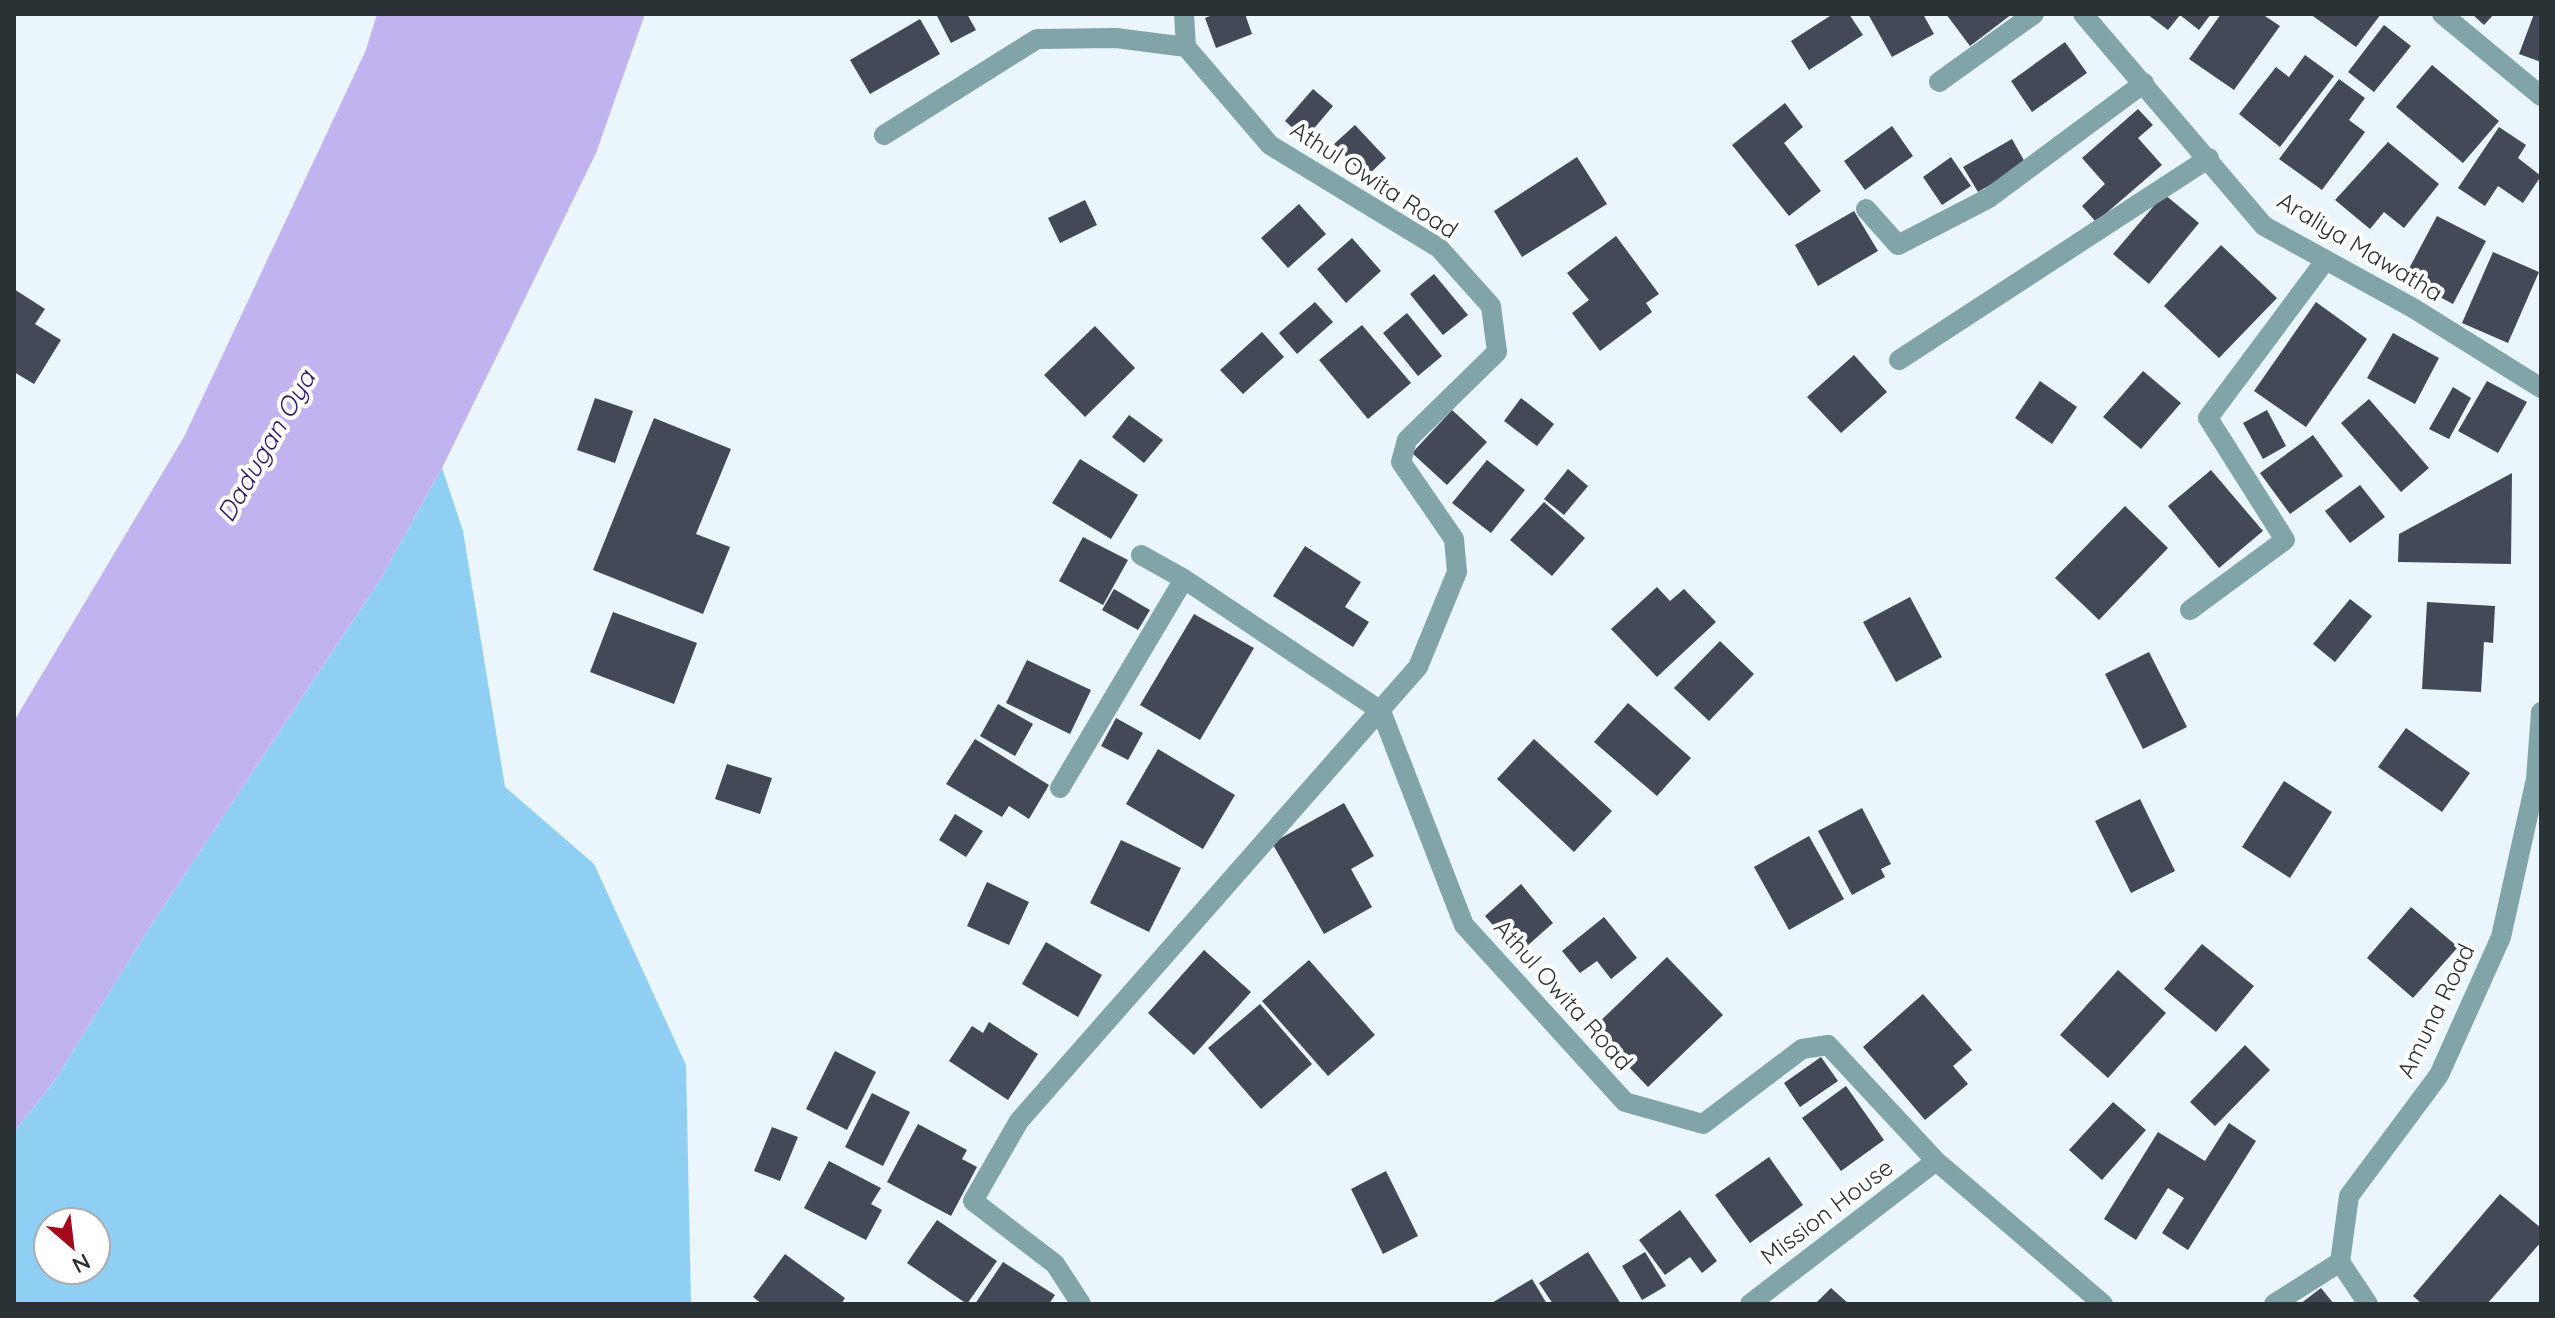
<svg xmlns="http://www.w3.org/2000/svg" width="2555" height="1318" font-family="Quicksand,sans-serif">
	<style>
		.green { fill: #8fcff3; fill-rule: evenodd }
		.water { fill: #c1b3f0 }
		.building { fill: #434957 }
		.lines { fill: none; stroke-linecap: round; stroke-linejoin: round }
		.minor { stroke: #80a4a7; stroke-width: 20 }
		.labels { text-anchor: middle; stroke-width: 8; stroke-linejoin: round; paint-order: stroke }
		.street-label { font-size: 24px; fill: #2b3236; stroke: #fff }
		.water-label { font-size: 26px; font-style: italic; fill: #331a60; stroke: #fff }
	</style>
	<rect width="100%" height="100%" fill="#ebf6fc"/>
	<path class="green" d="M442 468 463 531 505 787 594 864 686 1065 691 1304H14V1132L53 1083 148 930 380 580ZM48 1222H96V1270H48Z"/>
	<path class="water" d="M377 14H645L596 153 442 468 380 580 148 930 53 1083 14 1132V721L184 437 366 50Z"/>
	<path class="building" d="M936 14H967L976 30 951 43Z
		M1215 14H1245L1252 34 1216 48 1205 18Z
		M1833 14H1849L1863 35 1809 70 1791 41Z
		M1868 14H1923L1934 34 1892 57Z
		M1946 14H2012L1970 46Z
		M2147 14H2211L2199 30 2180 15 2168 30Z
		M2221 14H2262L2280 26 2234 90 2189 59Z
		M2310 14H2381L2356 47Z
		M2472 14H2494L2484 25Z
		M2534 14H2541V62L2519 54Z
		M920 19 940 54 870 94 850 60Z
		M2384 25 2411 46 2374 92 2348 72Z
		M2065 42 2087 73 2032 112 2011 81Z
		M2305 55 2334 76 2280 147 2239 114 2276 67 2289 77Z
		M2432 65 2499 121 2463 163 2396 107Z
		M2339 79 2365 98 2349 120 2365 132 2322 190 2279 159Z
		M1313 89 1333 106 1305 139 1285 121Z
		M1785 103 1803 127 1784 143 1821 191 1789 216 1732 145Z
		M2138 109 2153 125 2138 138 2162 165 2096 222 2082 206 2105 184 2082 158Z
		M1355 125 1386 158 1366 177 1334 144Z
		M1892 126 1913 156 1865 190 1844 161Z
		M2499 127 2526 145 2518 158 2541 176 2523 203 2498 186 2485 206 2458 188Z
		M2012 139 2026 164 1978 192 1963 167Z
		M2388 142 2439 184 2404 228 2384 212 2370 229 2335 200Z
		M1577 157 1607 204 1522 257 1494 211Z
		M1951 157 1971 186 1942 205 1923 177Z
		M2164 194 2199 223 2149 284 2113 254Z
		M1085 200 1097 225 1060 243 1048 218Z
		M1299 204 1326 234 1288 268 1261 238Z
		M1854 211 1878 251 1818 286 1795 245Z
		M2437 216 2486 241 2453 304 2404 278Z
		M1616 236 1659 294 1646 303 1652 312 1600 351 1572 313 1589 300 1567 273Z
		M1352 238 1381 271 1346 303 1317 269Z
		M2221 245 2277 298 2219 358 2164 306Z
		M2493 252 2539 272 2508 343 2462 323Z
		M1434 274 1468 315 1443 335 1410 294Z
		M14 289 45 309 35 324 61 340 34 384 14 372Z
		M1315 302 1333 322 1297 354 1279 333Z
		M2316 302 2367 339 2306 427 2254 391Z
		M1407 313 1442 356 1418 376 1383 333Z
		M1362 325 1411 383 1368 419 1319 360Z
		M1095 326 1135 368 1085 417 1044 375Z
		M1262 332 1284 357 1243 394 1220 370Z
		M2393 333 2439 358 2415 404 2367 378Z
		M1854 355 1887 392 1841 433 1807 397Z
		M2143 371 2181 403 2141 449 2103 417Z
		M2040 381 2077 407 2052 444 2015 418Z
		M2487 381 2527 402 2498 453 2458 431Z
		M2453 387 2471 398 2449 439 2429 429Z
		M595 398 633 411 615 463 577 450Z
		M1521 398 1554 424 1537 446 1504 421Z
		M2369 399 2429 468 2401 492 2341 423Z
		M1452 410 1487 442 1447 485 1412 453Z
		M2267 410 2286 446 2263 459 2243 423Z
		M1129 415 1163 440 1144 463 1112 437Z
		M654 418 731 449 696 534 730 547 703 614 593 570Z
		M2313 435 2343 476 2290 514 2260 473Z
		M1080 459 1138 495 1111 539 1052 503Z
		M1487 460 1525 490 1491 533 1452 503Z
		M1568 469 1588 486 1564 515 1544 499Z
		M2211 470 2263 531 2219 568 2168 506Z
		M2512 473 2511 564 2398 562 2399 534Z
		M2360 485 2385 517 2350 543 2325 511Z
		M1544 502 1585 538 1552 576 1510 540Z
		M2125 506 2168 548 2099 620 2055 578Z
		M1083 537 1128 560 1103 605 1059 581Z
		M1305 546 1361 582 1345 607 1369 622 1353 647 1273 596Z
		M1657 587 1670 601 1684 589 1716 622 1657 677 1611 629Z
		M1114 589 1150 610 1138 630 1102 610Z
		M1910 597 1942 657 1896 682 1863 622Z
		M2350 599 2372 616 2335 662 2313 644Z
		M2427 602 2495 606 2493 643 2484 642 2481 692 2422 689Z
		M613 612 697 643 674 704 590 672Z
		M1194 614 1254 648 1200 740 1140 705Z
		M1720 641 1754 674 1709 721 1674 688Z
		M2149 652 2187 727 2143 749 2105 674Z
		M1027 660 1091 690 1070 734 1006 703Z
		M1628 703 1691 758 1657 796 1594 742Z
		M998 704 1033 724 1015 756 980 736Z
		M1116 718 1143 733 1128 760 1101 746Z
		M2406 728 2470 773 2442 812 2378 767Z
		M975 739 1049 785 1029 819 1009 806 1002 817 946 784Z
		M1534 739 1612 811 1574 852 1497 779Z
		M1158 749 1235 795 1203 849 1126 804Z
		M727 764 772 778 760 814 715 799Z
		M2284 781 2332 812 2290 878 2242 847Z
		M2140 799 2175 871 2131 893 2095 821Z
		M1344 803 1374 856 1351 869 1372 907 1324 934 1272 843Z
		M1862 808 1891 864 1881 869 1885 877 1852 895 1818 831Z
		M955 814 983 831 966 857 939 840Z
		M1809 836 1844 899 1789 930 1754 867Z
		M1121 840 1181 868 1149 932 1090 903Z
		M987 882 1029 902 1009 945 967 926Z
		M1521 884 1553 923 1518 954 1485 916Z
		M2411 907 2458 947 2413 998 2367 958Z
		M1604 917 1637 958 1611 979 1597 961 1580 973 1562 951Z
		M1046 942 1102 975 1078 1017 1022 984Z
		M2202 944 2254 986 2216 1032 2164 989Z
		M1204 950 1251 992 1194 1055 1148 1013Z
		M1667 957 1723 1015 1648 1087 1592 1029Z
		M1309 960 1375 1035 1328 1076 1262 1001Z
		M2118 970 2166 1013 2108 1078 2060 1035Z
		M1923 994 1972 1050 1953 1066 1968 1084 1925 1120 1863 1047Z
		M1260 1004 1312 1064 1261 1109 1208 1048Z
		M989 1022 1038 1054 1008 1100 949 1061 972 1026 983 1033Z
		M2245 1045 2270 1070 2215 1126 2190 1102Z
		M835 1051 876 1072 847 1130 806 1109Z
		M1821 1057 1838 1081 1800 1107 1784 1083Z
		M1846 1086 1884 1140 1841 1171 1802 1118Z
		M872 1093 910 1112 883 1166 845 1147Z
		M2113 1102 2146 1130 2102 1180 2069 1150Z
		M2229 1123 2256 1141 2188 1250 2162 1233 2184 1198 2168 1188 2136 1240 2104 1219 2158 1132 2205 1161Z
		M918 1124 967 1150 962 1159 977 1167 951 1216 887 1182Z
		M772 1127 798 1137 780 1181 754 1171Z
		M1769 1157 1803 1205 1750 1243 1715 1195Z
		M829 1161 881 1188 871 1204 882 1210 866 1240 804 1208Z
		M1386 1171 1418 1236 1383 1254 1351 1189Z
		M2500 1194 2541 1228V1242L2487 1304H2422L2413 1296Z
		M1680 1210 1717 1261 1702 1273 1690 1257 1665 1275 1639 1240Z
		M937 1220 997 1261 967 1304 907 1263Z
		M1588 1252 1621 1304H1553L1539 1283Z
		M1645 1252 1666 1286 1642 1300 1622 1266Z
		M785 1254 845 1298 841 1304H762L753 1297Z
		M1003 1262 1055 1295 1049 1304H975Z
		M1532 1279 1547 1304H1490Z
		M1831 1288 1849 1304H1815Z
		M2321 1288 2334 1304H2300Z"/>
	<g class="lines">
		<path class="minor" d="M2083 14 2264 226 2413 308 2541 388
			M2442 14 2541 96
			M1939 82 2034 14
			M884 135 1037 39 1116 38 1186 47
			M1866 209 1898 245 1989 198 2144 83
			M1899 360 2209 158
			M1141 555 1184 579 1381 711 1464 925 1625 1102 1703 1124 1802 1049 1828 1045 1936 1161 2103 1304
			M2190 610 2285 540 2208 418 2325 261
			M1060 788 1184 579
			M1081 1304 1055 1264 973 1201 1019 1121 1418 667 1457 572 1454 539 1401 462 1407 440 1497 352 1491 306 1439 248 1270 145 1186 47 1184 14
			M1750 1304 1936 1161
			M2274 1304 2340 1262
			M2368 1304 2340 1262 2349 1196 2439 1075 2501 937 2536 779 2541 712"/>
	</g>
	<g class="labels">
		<g class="street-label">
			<text transform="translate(1374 180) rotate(33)" y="8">Athul Owita Road</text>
			<text transform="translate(2360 247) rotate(31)" y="8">Araliya Mawatha</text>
			<text transform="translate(1563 995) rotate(48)" y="8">Athul Owita Road</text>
			<text transform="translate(2436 1011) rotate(-64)" y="8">Amuna Road</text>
			<text transform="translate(1827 1212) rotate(-37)" y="8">Mission House</text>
		</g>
		<g class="water-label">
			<text transform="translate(266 446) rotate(-60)" y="9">Dadugan Oya</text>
		</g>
	</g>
	<rect width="2555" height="1318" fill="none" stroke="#2b3236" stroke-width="32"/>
	<g transform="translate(72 1246) rotate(152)"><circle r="38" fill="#ffffff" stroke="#aaadaf" stroke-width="2"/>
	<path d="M0-6L14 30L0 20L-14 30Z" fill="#a30919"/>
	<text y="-12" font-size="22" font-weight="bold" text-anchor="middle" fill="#2b3236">N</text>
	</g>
</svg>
